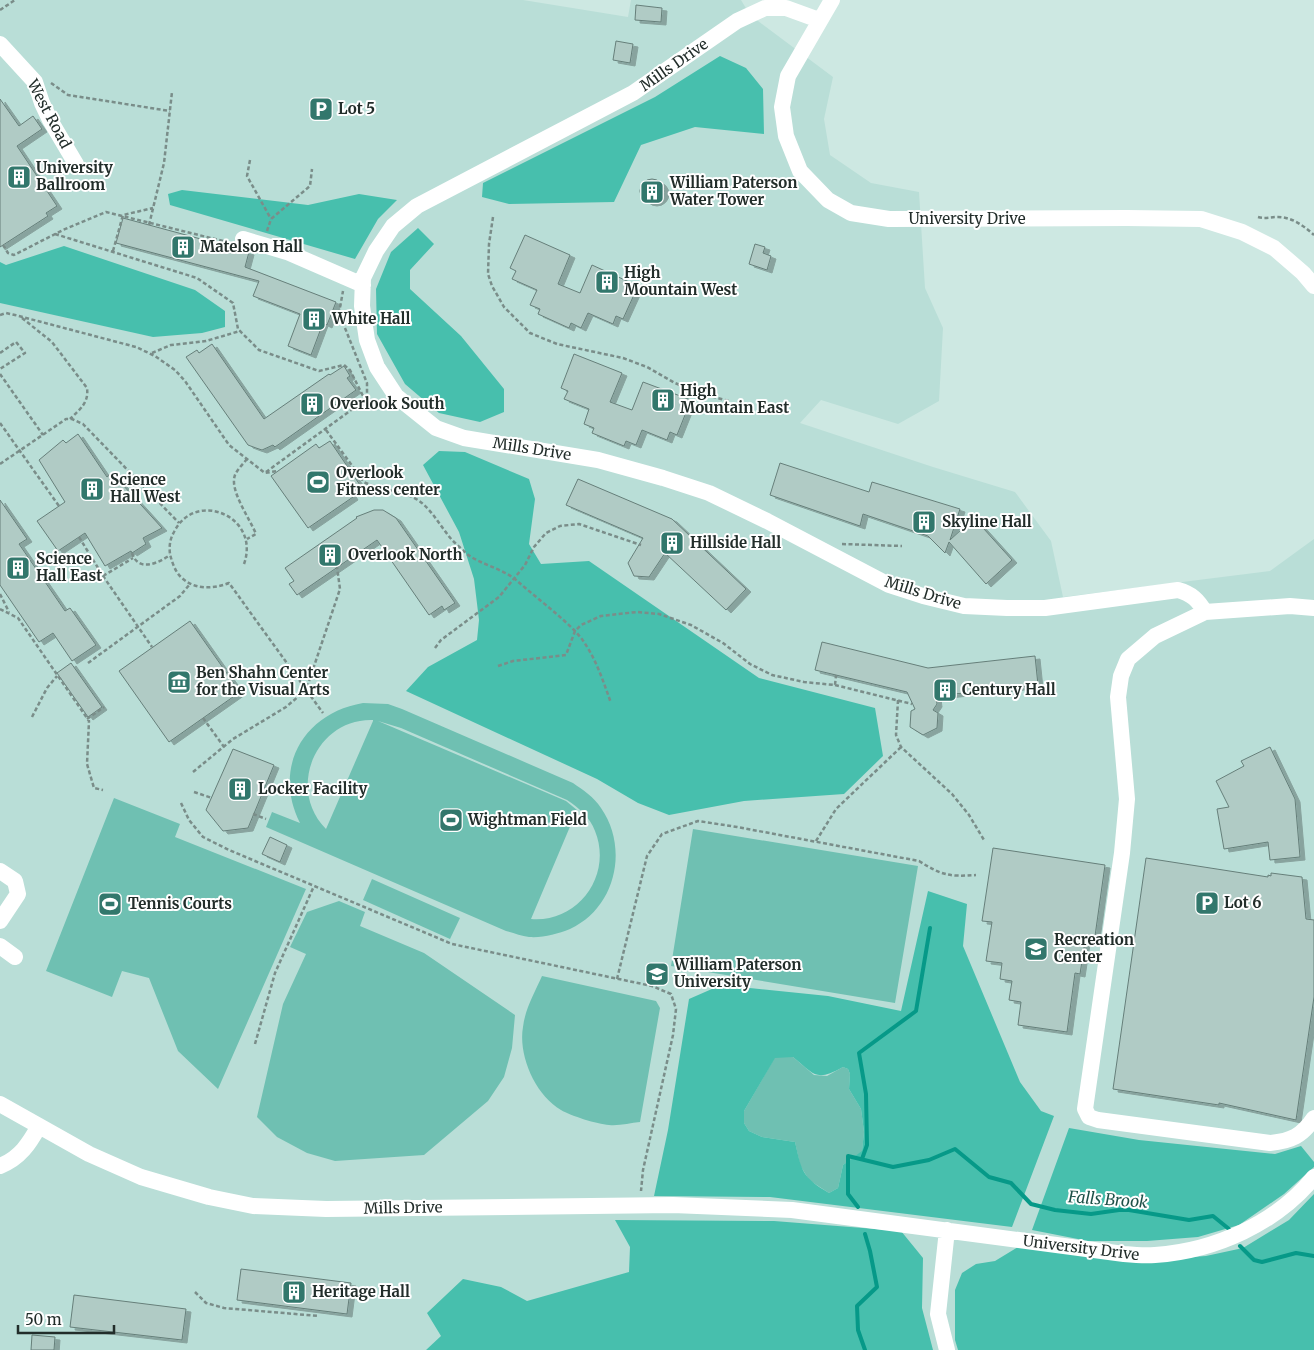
<svg xmlns="http://www.w3.org/2000/svg" width="1314" height="1350" font-family="Merriweather,serif">
	<style>
		.built { fill: #b9ded7 }
		.green { fill: #6fc0b2; fill-rule: evenodd }
		.forest { fill: #47bfad; fill-rule: evenodd }
		.lines { fill: none; stroke-linecap: round; stroke-linejoin: round }
		.stream { stroke: #069988; stroke-width: 4 }
		.building { fill: #b0cbc5; stroke: #667f7a; filter: url(#shadow) }
		.path { stroke: #7a8d89; stroke-width: 2.5; stroke-dasharray: 4 2.5; stroke-linecap: butt }
		.minor { stroke: #fff; stroke-width: 16 }
		.labels { text-anchor: middle; stroke-width: 4; stroke-linejoin: round; paint-order: stroke }
		.street-label { font-size: 15px; fill: #222d2a; stroke: #fff }
		.poi-label { font-size: 15px; font-weight: bold; fill: #222d2a; stroke: #fff; text-anchor: start }
		.water-label { font-size: 16px; font-style: italic; fill: #1e5149; stroke: #fff }
	</style>
	<defs>
		<filter id="shadow"><feDropShadow dx="5" dy="3" stdDeviation="0" flood-color="#0004"/></filter>
	</defs>
	<rect width="100%" height="100%" fill="#cde8e2"/>
	<path class="built" d="M0 0H523L628 17 631 0H741L750 15 833 77 824 119 830 155 871 183 919 192 925 288 943 328 939 401 898 424 821 400 800 423 933 467 1015 492 1051 541 1063 597 1270 571 1314 539V1350H0Z"/>
	<path class="green" d="M363 703 388 704 402 709 573 783C583 790 594 797 601 808 629 848 616 908 570 929 557 934 543 938 529 937 521 936 514 933 506 931L266 827 272 812 300 823C272 767 304 713 363 703ZM373 720V721L326 829C286 789 316 718 373 720ZM378 721 401 728 567 800C579 808 590 817 595 831 613 875 578 923 531 919L577 810 566 801Z
		M114 798 180 824 175 837 306 889 218 1089 178 1051 149 978 122 971 112 997 46 971Z
		M693 829 918 866 895 1003 671 966Z
		M372 879 460 918 450 939 363 900Z
		M339 901 365 912 360 926 424 953 515 1015 512 1048 504 1077 488 1101 424 1155 335 1161 307 1153 277 1137 257 1117 283 1004 306 954 290 947 307 912Z
		M542 976 656 1001 660 1008 640 1122C630 1123 619 1126 609 1125 597 1124 571 1116 561 1110 535 1095 518 1055 523 1027 525 1009 535 992 542 976Z
		M775 1057H793L814 1075 827 1076 843 1067 848 1069 850 1074 849 1089 861 1109 864 1132 862 1152 843 1165 838 1188 829 1193 809 1180 800 1165 795 1142 762 1137 749 1131 744 1123V1111Z"/>
	<path class="forest" d="M720 56 746 68 763 89 764 134 695 127 641 145 614 202 509 204 482 197 483 183 655 97Z
		M182 190 308 205 359 194 397 200 378 219 355 259 170 205 168 194Z
		M418 228 434 244 410 270V289L461 336 504 389V412L480 422 439 413 405 384 377 334 376 289 391 252Z
		M64 246 195 290 225 311V327L202 333 153 337 0 303V262L6 265Z
		M439 451 465 452 529 479 535 499 529 544 541 564 589 561 759 678 875 708 883 756 844 794 744 801 669 815 638 803 597 779 406 691 428 667 477 640 479 620 474 579 459 532 423 465Z
		M928 891 967 904 963 946 1020 1082 1041 1111 1054 1116 1012 1227 770 1197 654 1196 668 1130 689 999 721 985 828 996 901 1011ZM793 1057C815 1075 816 1082 843 1067L848 1069 850 1074 849 1089 861 1109 864 1132 862 1151 843 1165 838 1188 829 1193C802 1177 802 1172 795 1142L762 1137 749 1131 744 1123V1111L775 1058Z
		M1069 1128 1139 1140 1275 1154 1301 1146 1314 1162V1167L1284 1194 1239 1225 1198 1237 1147 1241H1088L1032 1230Z
		M1314 1194V1350H958L955 1340V1290L962 1273 976 1264 995 1261 1018 1247 1164 1259 1206 1256 1243 1248 1289 1220Z
		M615 1220 774 1221 901 1231 923 1258 922 1308 933 1350H426L441 1336 427 1313 463 1279 501 1287 527 1301 629 1272 630 1247Z"/>
	<g class="lines">
		<path class="stream" d="M862 1159 867 1145 866 1094 859 1053 916 1011 930 928
			M858 1207 848 1194V1156L893 1167 929 1160 955 1149 989 1177 1011 1183 1031 1204 1055 1210 1091 1214 1119 1210H1129L1189 1220 1213 1216 1229 1229
			M865 1234 870 1251 877 1287 857 1306 858 1330 865 1350
			M1240 1246 1254 1260 1262 1262 1296 1253 1314 1256"/>
	</g>
	<path class="building" d="M636 5 662 8 661 22 635 20Z
		M616 41 633 44 630 63 613 60Z
		M0 99 19 126 33 116 42 129 17 146 57 206 46 213 48 216 0 247Z
		M640 191a12 12 0 1 1 24 0a12 12 0 1 1-24 0Z
		M123 218 249 252 245 267 336 302 327 325 323 323 311 355 288 346 300 314 253 296 259 281 116 243Z
		M525 235 570 255 558 284 580 293 592 265 638 286 623 319 616 316 613 324 588 313 581 328 571 323 569 328 538 314 540 309 530 305 537 290 512 279 516 271 510 268Z
		M755 244 765 247 763 253 771 256 767 270 749 264Z
		M212 344 264 419 329 374 330 375 344 366 350 376 347 378 356 390 275 447 273 445 262 450 256 448 248 445 186 357 197 350 199 353Z
		M574 354 622 373 610 402 632 410 643 382 691 400 677 435 670 432 667 440 642 430 636 445 626 441 624 446 592 433 594 428 584 424 589 409 564 399 568 391 561 388Z
		M78 434 107 477 112 473 162 528 143 538 146 544 132 553 131 551 105 566 85 533 58 551 37 521 65 502 39 460 63 440 66 443Z
		M330 441 360 485 350 492 353 497 308 528 271 476 316 444 319 448Z
		M780 463 869 492 872 482 960 509 950 540 974 518 1012 560 986 584 949 542 945 553 928 536 863 514 860 526 770 495Z
		M578 479 672 519 746 589 726 610 665 553 649 577 634 576 628 563 643 538 566 505Z
		M0 500 27 539 19 544 65 611 70 608 96 645 72 661 53 633 39 642 0 585Z
		M374 510H383L396 518 455 603 444 610 442 606 429 615 377 540 297 595 289 584 294 581 285 568 357 518 356 517Z
		M190 621 240 692 169 742 119 671Z
		M822 642 928 668 1035 656 1038 685 936 696 937 704 933 710 938 713 937 728 923 735 910 727 911 711 915 709 907 692 815 670Z
		M71 663 102 707 88 717 57 673Z
		M1270 747 1295 799 1300 857 1270 860 1268 842 1224 849 1217 809 1229 807 1216 781 1244 766 1241 761Z
		M233 749 274 765 248 828 223 831 206 810Z
		M270 837 287 845 280 862 262 854Z
		M993 848 1105 865 1095 936 1086 935 1080 974 1075 973 1067 1032 1018 1025 1021 1002 1009 1000 1012 981 1000 979 1002 963 986 961 992 922 982 921Z
		M1146 858 1268 877V875L1271 876V873L1302 877 1306 919 1314 920V997L1296 1120 1219 1103V1105L1113 1089Z
		M241 1269 351 1283 347 1314 237 1300Z
		M74 1295 186 1309 182 1340 70 1327Z
		M32 1335 55 1337 54 1350H31Z"/>
	<g class="lines">
		<path class="path" d="M0 10 15 0
			M51 83 68 95 170 111
			M250 160 247 176 271 219
			M493 217 489 244 488 274 492 286 504 307 530 333 557 344 623 358 647 367 675 383 702 394 729 401
			M1258 217C1265 219 1270 217 1278 217 1292 217 1304 226 1314 235
			M149 225 164 163 172 92
			M267 231 271 219 310 186 312 169
			M55 234 197 278 233 303 238 329 259 350 319 371 344 365 350 370 365 400
			M3 245 8 253 14 255 63 230 106 212 231 243
			M113 251 123 215 153 208
			M0 315 6 313 15 315 136 347 155 356 175 370 185 381 229 445 265 473 277 471
			M22 318 52 342 87 388C89 403 80 409 70 419
			M0 353 16 342 25 353 0 369
			M152 353 171 345 206 341 240 331
			M0 374 43 435
			M0 423 59 506
			M326 430 364 482C381 491 402 490 418 500 431 509 439 524 448 535 453 542 461 548 467 554 480 564 500 568 515 579 534 596 556 612 574 630 593 649 602 678 611 703
			M247 459C243 464 237 470 235 475 229 490 250 519 256 534L247 539
			M0 464 66 419H72L83 424 179 523
			M266 472 365 400 367 393V383L339 313 343 291
			M79 537 103 576 152 647
			M842 544 902 546
			M132 553C138 572 157 564 170 555
			M244 564C261 516 195 489 174 532 170 539 169 546 170 554 172 562 175 572 182 578 195 590 213 589 229 583L323 713
			M103 576 133 558
			M0 594 9 612
			M0 609 18 618 89 721 87 764 94 788 103 790
			M435 648 441 640 499 597 525 565 534 547 546 533 560 526 579 524 641 545
			M88 663 180 596 190 584
			M498 666 513 661 566 655 575 631 581 625 601 616 637 612 659 614 691 625 723 643 750 664 772 675 804 682 835 685 836 675
			M835 685 912 704
			M898 700 896 735 901 747 952 794 969 815 984 840
			M32 717 47 688 57 676
			M203 718 224 747
			M87 719 104 707
			M193 772 233 739 286 707 306 690 340 589 337 567
			M194 792 212 798
			M181 803 189 820 203 837 229 850 452 944 652 986 671 994 676 1009 673 1035 643 1170 641 1191
			M253 814 266 819
			M816 841 836 809 901 747
			M617 979 647 856 662 834 698 821 737 827 919 861C941 875 949 877 976 875
			M255 1044 275 973 314 886
			M195 1292 206 1303 224 1308 319 1316"/>
		<path class="minor" d="M832 0 788 76 782 107 786 136 800 171 828 200 851 213 889 219 1127 218 1201 219 1242 232 1274 248 1303 273 1314 286
			M819 20 786 8H765L737 21 633 93 417 206 393 226 376 251 363 278 362 306 367 340 377 367 396 396 436 428 464 438 598 460 663 478 709 493 767 521 889 585 923 596 964 606 1007 608H1045L1178 590C1192 594 1198 600 1205 612
			M0 44 35 82 42 103 50 120 76 164
			M243 239 287 252 363 285
			M1314 608 1290 606 1205 612 1155 636 1128 659 1121 676 1118 697 1127 799 1122 853 1085 1109 1089 1117 1098 1120 1270 1143C1291 1141 1302 1136 1314 1118
			M0 871 15 881 18 894 0 921
			M0 946 15 957
			M0 1104 89 1154 141 1177 209 1197 253 1206 326 1209 673 1205 792 1210 1124 1254C1134 1255 1145 1256 1155 1255 1215 1251 1277 1223 1314 1177
			M0 1166C20 1158 29 1144 39 1126
			M947 1230 938 1314 947 1350"/>
	</g>
	<defs>
		<g id="parking-square" transform="scale(1.25)"><rect x="-9" y="-9" width="18" height="18" rx="4" fill="#32776c" stroke="#fff"/><path d="M-3.5-5.5H1a3.5 3.5 0 0 1 0 7H-1V5.5H-3.5ZM-1-3.4V-.6H.8a1.4 1.4 0 0 0 0-2.8Z" fill="#fff"/></g>
		<g id="building-square" transform="scale(1.25)"><rect x="-9" y="-9" width="18" height="18" rx="4" fill="#32776c" stroke="#fff"/><path d="M-4-6H4V6H1V3H-1V6H-4ZM-2.5-4.3h1.7v1.8h-1.7ZM.8-4.3h1.7v1.8H.8ZM-2.5-1h1.7V.8h-1.7ZM.8-1h1.7V.8H.8Z" fill="#fff"/></g>
		<g id="stadium-square" transform="scale(1.25)"><rect x="-9" y="-9" width="18" height="18" rx="4" fill="#32776c" stroke="#fff"/><path d="M0-5a6.5 5 0 1 0 0 10a6.5 5 0 1 0 0-10ZM-3.5-1.8h7v3.6h-7Z" fill="#fff"/></g>
		<g id="museum-square" transform="scale(1.25)"><rect x="-9" y="-9" width="18" height="18" rx="4" fill="#32776c" stroke="#fff"/><path d="M0-6L6-3V-2H-6V-3ZM-5-1h2V3h-2ZM-1-1h2V3h-2ZM3-1h2V3H3ZM-6 4H6V6H-6Z" fill="#fff"/></g>
		<g id="university-square" transform="scale(1.25)"><rect x="-9" y="-9" width="18" height="18" rx="4" fill="#32776c" stroke="#fff"/><path d="M0-5L7-2L0 1L-7-2ZM-4 1L0 2.5L4 1V4Q0 6-4 4Z" fill="#fff"/></g>
	</defs>
	<g fill-rule="evenodd">
		<use href="#parking-square" x="321" y="109"/>
		<use href="#building-square" x="19" y="177"/>
		<use href="#building-square" x="652" y="192"/>
		<use href="#building-square" x="183" y="247"/>
		<use href="#building-square" x="607" y="282"/>
		<use href="#building-square" x="314" y="319"/>
		<use href="#building-square" x="663" y="400"/>
		<use href="#building-square" x="312" y="404"/>
		<use href="#stadium-square" x="318" y="482"/>
		<use href="#building-square" x="92" y="489"/>
		<use href="#building-square" x="924" y="522"/>
		<use href="#building-square" x="672" y="543"/>
		<use href="#building-square" x="330" y="555"/>
		<use href="#building-square" x="18" y="568"/>
		<use href="#museum-square" x="179" y="682"/>
		<use href="#building-square" x="945" y="690"/>
		<use href="#building-square" x="240" y="789"/>
		<use href="#stadium-square" x="451" y="820"/>
		<use href="#parking-square" x="1207" y="903"/>
		<use href="#stadium-square" x="110" y="904"/>
		<use href="#university-square" x="1036" y="949"/>
		<use href="#university-square" x="657" y="974"/>
		<use href="#building-square" x="294" y="1292"/>
	</g>
	<g class="labels">
		<g class="street-label">
			<text transform="translate(674 65) rotate(-35)" y="5">Mills Drive</text>
			<text transform="translate(49 114) rotate(62)" y="5">West Road</text>
			<text x="967" y="224">University Drive</text>
			<text transform="translate(532 449) rotate(9)" y="5">Mills Drive</text>
			<text transform="translate(923 593) rotate(17)" y="5">Mills Drive</text>
			<text transform="translate(403 1208) rotate(-1)" y="5">Mills Drive</text>
			<text transform="translate(1081 1248) rotate(7)" y="5">University Drive</text>
		</g>
		<g class="poi-label">
			<text x="338" y="114">Lot 5</text>
			<text x="36" y="173">University<tspan x="36" dy="17">Ballroom</tspan></text>
			<text x="670" y="188">William Paterson<tspan x="670" dy="17">Water Tower</tspan></text>
			<text x="200" y="252">Matelson Hall</text>
			<text x="624" y="278">High<tspan x="624" dy="17">Mountain West</tspan></text>
			<text x="332" y="324">White Hall</text>
			<text x="680" y="396">High<tspan x="680" dy="17">Mountain East</tspan></text>
			<text x="330" y="409">Overlook South</text>
			<text x="336" y="478">Overlook<tspan x="336" dy="17">Fitness center</tspan></text>
			<text x="110" y="485">Science<tspan x="110" dy="17">Hall West</tspan></text>
			<text x="942" y="527">Skyline Hall</text>
			<text x="690" y="548">Hillside Hall</text>
			<text x="348" y="560">Overlook North</text>
			<text x="36" y="564">Science<tspan x="36" dy="17">Hall East</tspan></text>
			<text x="196" y="678">Ben Shahn Center<tspan x="196" dy="17">for the Visual Arts</tspan></text>
			<text x="962" y="695">Century Hall</text>
			<text x="258" y="794">Locker Facility</text>
			<text x="468" y="825">Wightman Field</text>
			<text x="1224" y="908">Lot 6</text>
			<text x="128" y="909">Tennis Courts</text>
			<text x="1054" y="945">Recreation<tspan x="1054" dy="17">Center</tspan></text>
			<text x="674" y="970">William Paterson<tspan x="674" dy="17">University</tspan></text>
			<text x="312" y="1297">Heritage Hall</text>
		</g>
		<g class="water-label">
			<text transform="translate(1108 1199) rotate(4)" y="6">Falls Brook</text>
		</g>
	</g>
	<path d="M18 1325v8h96v-8" fill="none" stroke="#222d2a" stroke-width="2.5"/>
	<text x="25" y="1325" font-size="15" fill="#222d2a" stroke="#ffffff" stroke-width="4" paint-order="stroke">50 m</text>
</svg>
